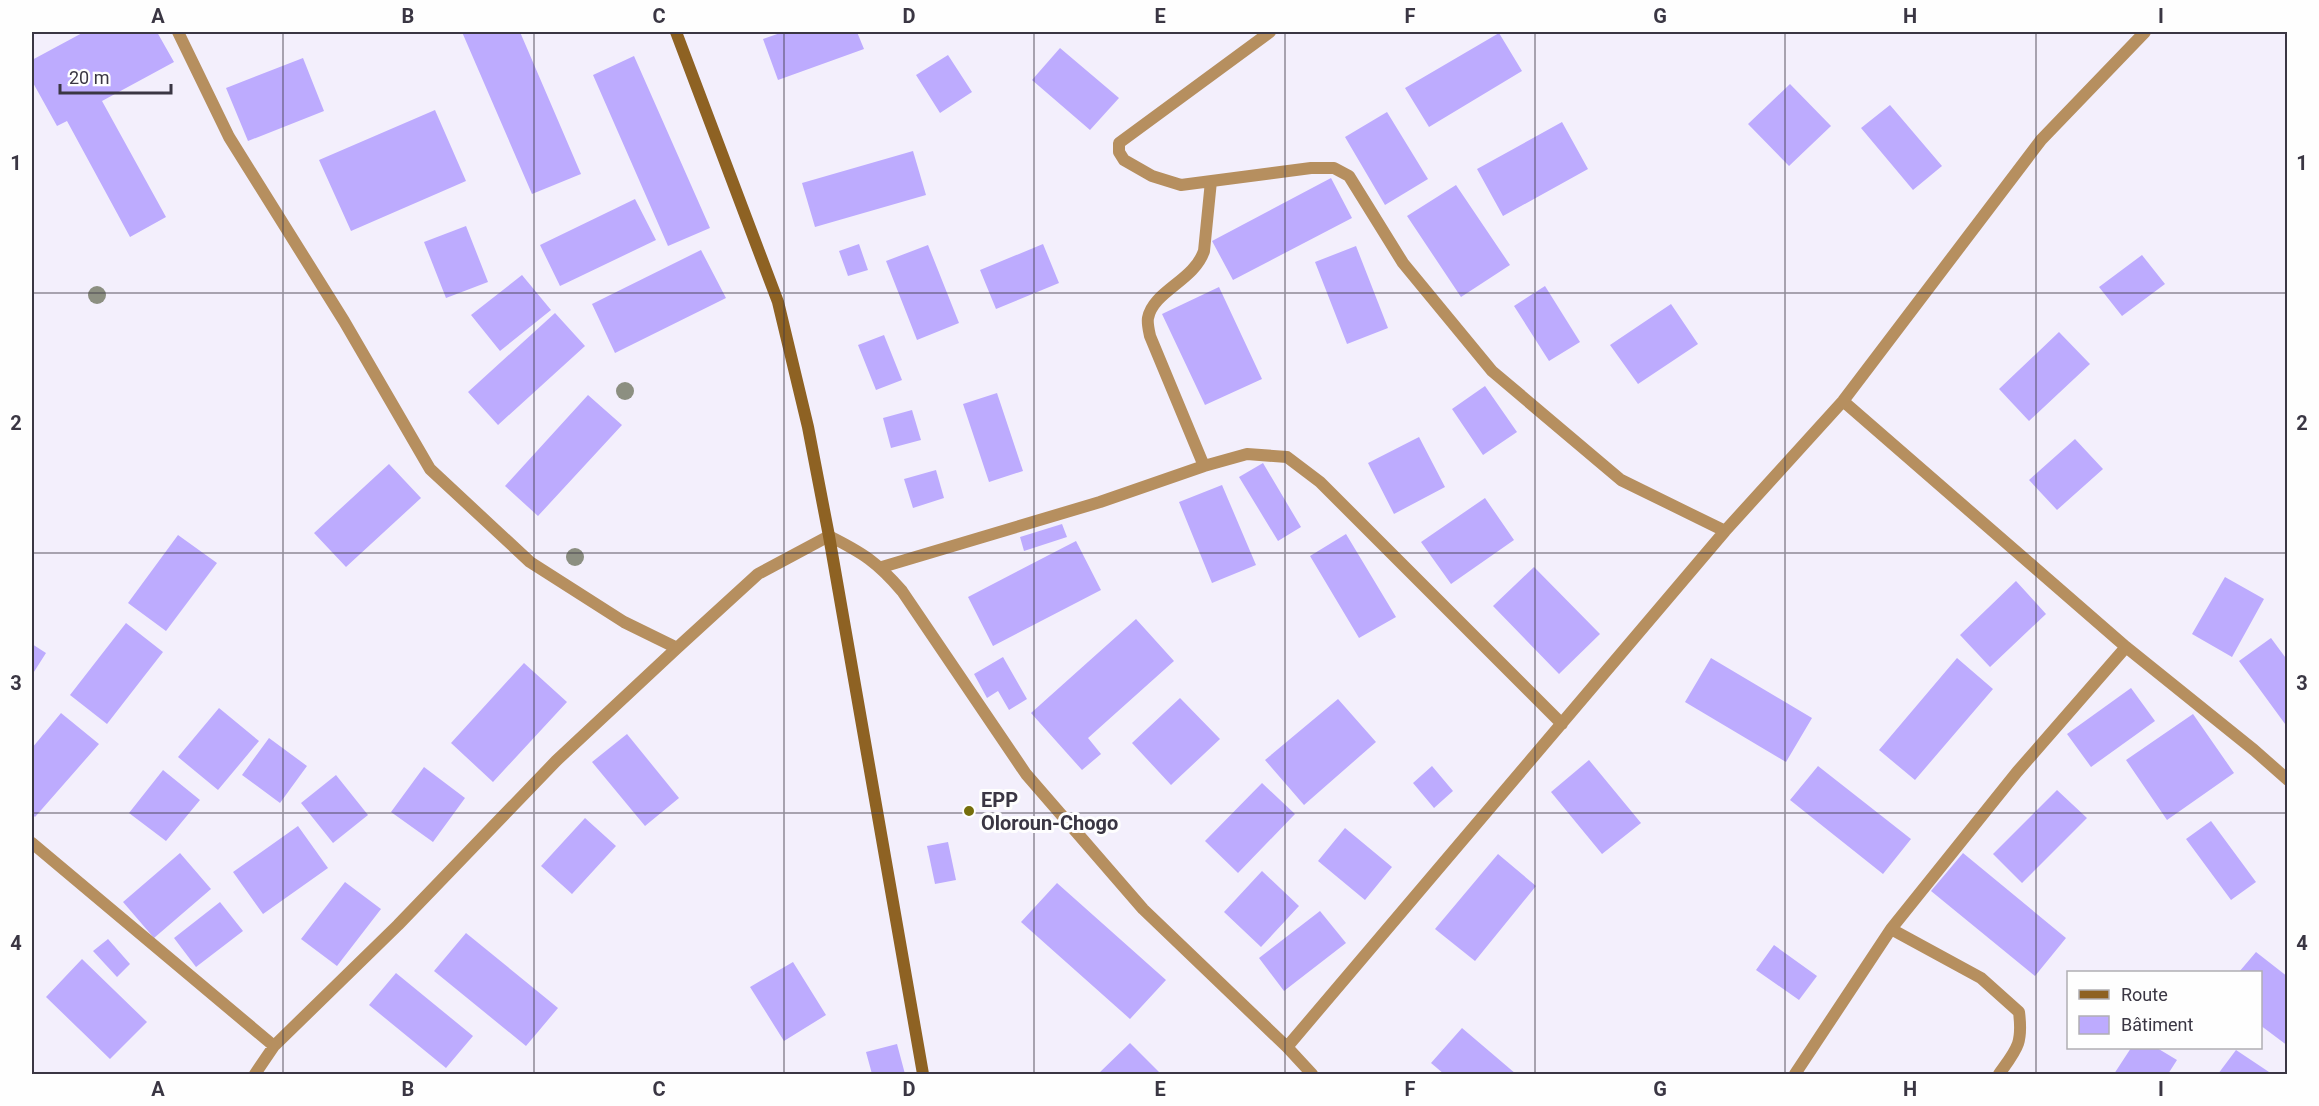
<svg xmlns="http://www.w3.org/2000/svg" width="2319" height="1106" font-family="Roboto,sans-serif">
	<style>
		.building { fill: #bdabfe }
		.lines { fill: none; stroke-linecap: round; stroke-linejoin: round }
		.street { stroke: #b68f5f; stroke-width: 12 }
		.secondary { stroke: #8e6223; stroke-width: 12 }
		.tree { fill: #8c8f81 }
		.grid { fill: none; stroke: #3a3643; stroke-width: 1.5; stroke-opacity: 0.55 }
		.poi-dot { fill: #756e0b; stroke: #fefefe; stroke-width: 2 }
		.labels { text-anchor: middle; stroke-width: 6; stroke-linejoin: round; paint-order: stroke }
		.poi-label { font-size: 20px; font-weight: bold; fill: #3a3643; stroke: #fefefe; text-anchor: start }
		.neatline { fill: none; stroke: #3a3643; stroke-width: 2 }
		.grid-label { font-size: 20px; text-anchor: middle; font-weight: bold; fill: #3a3643 }
	</style>
	<rect width="100%" height="100%" fill="#f3effc"/>
	<path class="building" d="M84 32H157L174 62 102 101 166 217 130 237 67 121 57 126 32 81V60Z
		M462 32H520L581 174 532 194Z
		M783 32H857L864 49 778 80 763 39Z
		M1499 33 1522 71 1429 127 1405 88Z
		M1060 48 1119 98 1090 130 1032 80Z
		M948 55 972 92 940 113 916 75Z
		M634 56 710 228 668 246 593 75Z
		M303 58 324 111 248 141 226 88Z
		M1790 84 1831 126 1789 166 1748 124Z
		M1890 105 1942 166 1913 190 1861 128Z
		M435 110 466 181 351 231 319 160Z
		M1387 112 1428 179 1385 205 1345 137Z
		M1562 122 1588 169 1503 216 1477 169Z
		M913 151 926 195 815 227 802 183Z
		M1331 178 1352 218 1233 280 1212 241Z
		M1456 185 1510 265 1461 297 1407 216Z
		M635 199 656 240 560 286 540 245Z
		M466 226 488 282 446 298 424 242Z
		M859 244 868 270 848 276 839 251Z
		M1043 244 1059 283 996 309 980 270Z
		M928 245 959 323 917 340 886 261Z
		M1356 246 1388 328 1347 344 1315 262Z
		M701 250 726 298 615 353 592 304Z
		M2142 255 2165 284 2122 316 2099 287Z
		M522 275 551 310 500 351 471 315Z
		M1545 286 1580 342 1549 361 1514 306Z
		M1219 287 1262 379 1205 405 1162 314Z
		M1671 304 1698 344 1638 384 1610 345Z
		M555 313 585 346 498 425 468 392Z
		M2059 332 2090 364 2029 421 1999 389Z
		M884 335 902 380 876 390 858 345Z
		M1485 386 1517 432 1483 455 1452 409Z
		M997 393 1023 471 989 482 963 404Z
		M588 395 622 425 538 516 505 486Z
		M912 410 921 440 891 448 883 418Z
		M1419 437 1445 487 1394 514 1368 463Z
		M2075 439 2103 469 2057 510 2029 480Z
		M1263 463 1301 527 1278 541 1239 477Z
		M389 464 421 498 346 567 314 533Z
		M936 470 944 498 913 508 904 479Z
		M1222 485 1256 565 1212 583 1179 502Z
		M1485 498 1514 540 1451 584 1421 542Z
		M1062 524 1067 537 1024 551 1020 537Z
		M1346 534 1396 617 1359 638 1310 556Z
		M178 535 217 563 166 631 128 603Z
		M1076 541 1101 590 993 646 968 597Z
		M1534 567 1600 634 1559 674 1493 606Z
		M2225 577 2264 599 2232 657 2192 634Z
		M2016 581 2046 614 1990 667 1960 635Z
		M1136 619 1174 661 1088 738 1101 754 1082 770 1031 713Z
		M126 623 163 652 107 724 70 695Z
		M2271 638 2288 661V728L2239 661Z
		M32 644 46 653 32 675Z
		M1003 657 1027 699 1009 710 998 691 987 698 974 674Z
		M1711 658 1812 718 1786 762 1685 702Z
		M1957 658 1993 689 1915 780 1879 750Z
		M524 663 567 702 493 782 451 743Z
		M2131 688 2155 721 2091 767 2067 734Z
		M1180 698 1220 739 1171 785 1132 743Z
		M1338 699 1376 742 1304 805 1265 760Z
		M219 708 259 741 218 790 178 757Z
		M61 713 99 744 35 817 32 814V748Z
		M2193 714 2234 773 2167 820 2126 760Z
		M627 734 679 798 645 826 592 762Z
		M269 738 307 766 280 803 242 775Z
		M1589 760 1641 823 1602 854 1551 792Z
		M1432 766 1453 791 1434 808 1413 783Z
		M1818 766 1911 839 1883 874 1790 800Z
		M424 767 465 798 433 842 391 812Z
		M163 770 200 800 166 841 129 813Z
		M336 775 368 815 333 843 301 803Z
		M1262 783 1295 814 1238 873 1205 841Z
		M2057 790 2087 818 2022 883 1993 854Z
		M585 818 616 846 572 894 541 866Z
		M2211 821 2256 882 2231 900 2186 839Z
		M298 826 328 868 263 914 233 872Z
		M1345 828 1392 867 1365 900 1318 861Z
		M948 842 956 880 935 884 927 846Z
		M180 853 211 889 154 938 123 902Z
		M1963 853 2066 938 2035 976 1931 891Z
		M1498 854 1536 886 1475 961 1435 929Z
		M1262 871 1299 906 1261 947 1224 912Z
		M345 882 381 909 337 966 301 939Z
		M1057 883 1166 980 1130 1019 1021 922Z
		M220 902 243 931 196 967 174 938Z
		M1320 911 1346 943 1284 991 1259 958Z
		M466 933 558 1008 526 1046 434 971Z
		M108 939 130 964 117 977 93 951Z
		M1774 945 1817 976 1799 1000 1756 970Z
		M2256 952 2288 977V1046L2260 1025V972H2239Z
		M82 959 147 1022 110 1059 46 997Z
		M793 962 826 1015 784 1041 750 987Z
		M396 973 473 1036 446 1068 369 1005Z
		M1462 1028 1516 1074H1444L1431 1063Z
		M1130 1043 1161 1074H1098Z
		M897 1044 905 1074H872L866 1052Z
		M2131 1048H2157L2177 1060 2168 1074H2114Z
		M2236 1050 2272 1074H2218Z"/>
	<g class="lines">
		<path class="street" d="M178 32 229 137 344 321 430 469 530 562 624 622 677 648
			M1270 32 1119 143V152L1124 160 1152 176 1181 185 1311 168H1334L1349 176 1403 263 1492 371 1621 480 1725 531
			M1843 401 2126 647 2254 750 2288 780
			M1204 466 1150 336C1149 331 1147 323 1148 318 1153 291 1194 281 1204 251L1211 181
			M882 567 1100 502 1204 466 1247 454 1287 457 1320 482 1562 724
			M32 843 274 1046
			M1891 929 1981 978 2019 1012C2023 1044 2017 1049 1999 1074
			M1287 1047 1725 531 1843 401 2041 140 2145 32
			M255 1074 274 1046 398 925 556 761 677 648 758 574 829 536C863 553 877 562 902 591L1026 774 1143 909 1287 1047 1312 1074
			M1795 1074 1891 929 2017 772 2126 647"/>
		<path class="secondary" d="M676 32 778 302 808 427 829 536 923 1074"/>
	</g>
	<g class="tree">
		<circle cx="97" cy="295" r="9"/>
		<circle cx="625" cy="391" r="9"/>
		<circle cx="575" cy="557" r="9"/>
	</g>
	<path class="grid" d="M283 32V1074M534 32V1074M784 32V1074M1034 32V1074M1285 32V1074M1535 32V1074M1785 32V1074M2036 32V1074M32 293H2288M32 553H2288M32 813H2288"/>
	<circle class="poi-dot" cx="969" cy="811" r="6"/>
	<g class="labels">
		<g class="poi-label">
			<text x="981" y="807">EPP<tspan x="981" dy="23">Oloroun-Chogo</tspan></text>
		</g>
	</g>
	<rect width="2319" height="1106" fill="none" stroke="#fefefe" stroke-width="66"/>
	<rect x="2067" y="971" width="195" height="78" fill="#fefefe" stroke="#b0aeb3" stroke-width="1.5"/>
	<rect x="2079" y="990" width="30" height="9" fill="#8e6223" stroke="#b0aeb3" stroke-width="1.5"/>
	<text x="2121" y="1001" font-size="18" fill="#3a3643">Route</text>
	<rect x="2079" y="1016" width="30" height="18" fill="#bdabfe" stroke="#b0aeb3" stroke-width="1.5"/>
	<text x="2121" y="1031" font-size="18" fill="#3a3643">Bâtiment</text>
	<path d="M60 84v9h111v-9" fill="none" stroke="#3a3643" stroke-width="3"/>
	<text x="69" y="84" font-size="18" fill="#3a3643" stroke="#fefefe" stroke-width="4.5" paint-order="stroke">20 m</text>
	<rect x="33" y="33" width="2253" height="1040" class="neatline"/>
	<g class="grid-label">
		<text x="158" y="23">A</text>
		<text x="408" y="23">B</text>
		<text x="659" y="23">C</text>
		<text x="909" y="23">D</text>
		<text x="1160" y="23">E</text>
		<text x="1410" y="23">F</text>
		<text x="1660" y="23">G</text>
		<text x="1910" y="23">H</text>
		<text x="2161" y="23">I</text>
		<text x="16" y="170">1</text>
		<text x="2302" y="170">1</text>
		<text x="16" y="430">2</text>
		<text x="2302" y="430">2</text>
		<text x="16" y="690">3</text>
		<text x="2302" y="690">3</text>
		<text x="16" y="950">4</text>
		<text x="2302" y="950">4</text>
		<text x="158" y="1096">A</text>
		<text x="408" y="1096">B</text>
		<text x="659" y="1096">C</text>
		<text x="909" y="1096">D</text>
		<text x="1160" y="1096">E</text>
		<text x="1410" y="1096">F</text>
		<text x="1660" y="1096">G</text>
		<text x="1910" y="1096">H</text>
		<text x="2161" y="1096">I</text>
	</g>
</svg>
